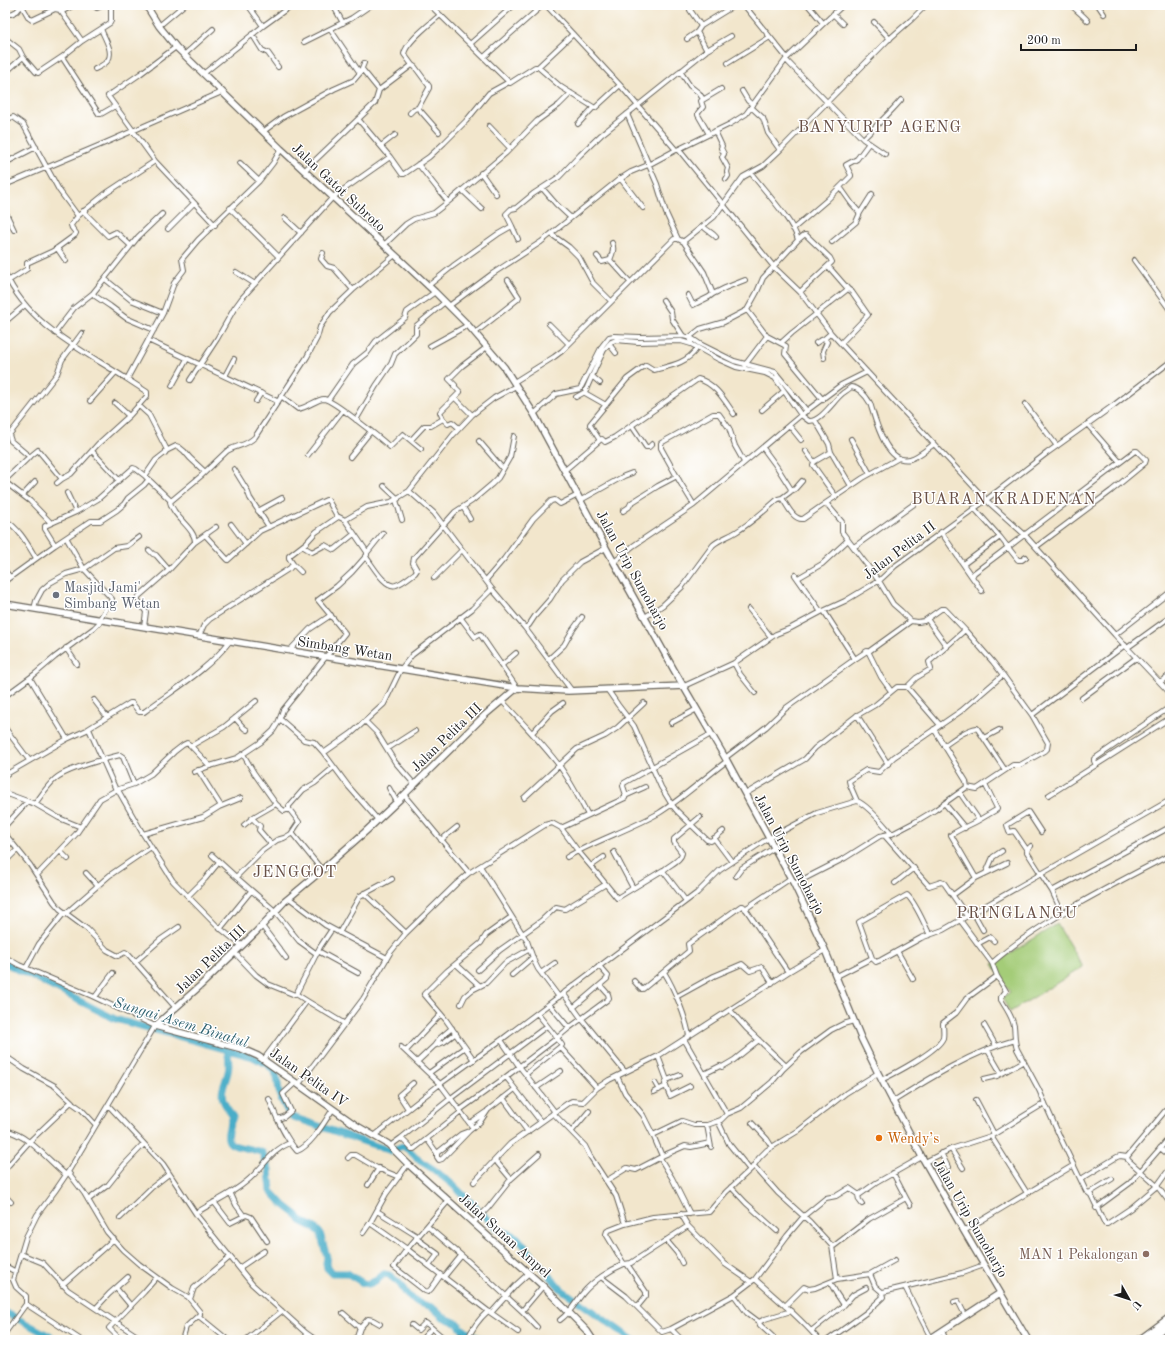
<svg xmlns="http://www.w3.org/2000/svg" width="1175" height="1345" font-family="'Old Standard TT',serif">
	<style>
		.green { fill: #a4cc78; stroke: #60744a }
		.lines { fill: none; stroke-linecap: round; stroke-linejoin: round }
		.river { stroke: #49adc8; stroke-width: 7 }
		.street-casing { stroke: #67635a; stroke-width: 6 }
		.secondary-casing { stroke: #67635a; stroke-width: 8 }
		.street { stroke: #fff; stroke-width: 4 }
		.secondary { stroke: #fff; stroke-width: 5.5 }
		.worship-dot { fill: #6b7280; stroke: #fff; stroke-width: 1.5 }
		.food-dot { fill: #e8710a; stroke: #fff; stroke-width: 1.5 }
		.education-dot { fill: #8d6e63; stroke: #fff; stroke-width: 1.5 }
		.labels { text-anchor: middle; stroke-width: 3; stroke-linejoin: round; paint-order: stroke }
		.street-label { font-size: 14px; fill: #1c1c1c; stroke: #fff }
		.worship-label { font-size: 14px; fill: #5b616d; stroke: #fff; text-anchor: start }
		.food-label { font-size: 14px; fill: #c56008; stroke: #fff; text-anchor: start }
		.education-label { font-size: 14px; fill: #785e54; stroke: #fff; text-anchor: end }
		.water-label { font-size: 15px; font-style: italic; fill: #326472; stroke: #fff }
		.quarter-label { font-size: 16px; letter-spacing: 1px; fill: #685046; stroke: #fff }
	</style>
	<rect width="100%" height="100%" fill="#fff"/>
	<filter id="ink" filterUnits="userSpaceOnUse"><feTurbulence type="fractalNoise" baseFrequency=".025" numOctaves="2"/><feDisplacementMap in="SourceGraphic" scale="8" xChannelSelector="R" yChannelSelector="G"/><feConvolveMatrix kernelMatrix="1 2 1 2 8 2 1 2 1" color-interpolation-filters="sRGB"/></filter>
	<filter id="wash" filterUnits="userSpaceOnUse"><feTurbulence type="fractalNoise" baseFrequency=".012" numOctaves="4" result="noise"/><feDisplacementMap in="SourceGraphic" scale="16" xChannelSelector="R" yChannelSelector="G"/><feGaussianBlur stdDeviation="0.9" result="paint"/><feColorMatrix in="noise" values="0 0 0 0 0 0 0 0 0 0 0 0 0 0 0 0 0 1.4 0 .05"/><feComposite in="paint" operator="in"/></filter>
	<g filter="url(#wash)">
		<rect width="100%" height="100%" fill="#f2e6cc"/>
		<path class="green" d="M1057 924 1083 967 1010 1012 1002 998 1010 992 993 964Z"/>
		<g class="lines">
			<path class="river" d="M5 963 115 1019 253 1057 264 1063
				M227 1050C229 1058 230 1064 228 1072 226 1082 220 1090 223 1100 224 1104 230 1112 233 1117 216 1154 242 1143 263 1153L265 1162 269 1169 271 1191 284 1205 297 1215 301 1221 315 1228 320 1233 327 1257 326 1263 327 1268 332 1273H347L363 1283 369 1284 377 1280 384 1274 389 1275 400 1284 407 1295 419 1303 432 1307 443 1317 459 1324 461 1328 472 1335 484 1340
				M268 1065C281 1074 276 1086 281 1099 284 1105 287 1110 290 1116L391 1151C397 1149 399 1146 405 1146L420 1161 433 1169 452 1184 498 1229 516 1236 561 1289 633 1340
				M5 1312 57 1340"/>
		</g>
	</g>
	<g filter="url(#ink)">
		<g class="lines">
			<g class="street-casing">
				<path id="street" d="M93 5 97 8 104 5
					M248 5 263 26
					M333 5 343 23
					M430 5 510 83 535 67H538L561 87 595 108 620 85
					M546 5 620 85 676 150
					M693 5 690 8V10L701 26
					M744 5 787 58
					M808 5 823 23
					M1071 5C1076 10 1083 15 1088 21
					M1098 5 1104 14
					M22 6 29 18 32 20 55 9 60 10 82 41
					M1080 6 1081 5
					M61 12 74 5
					M5 14 8 12 11 14 17 11 22 5
					M833 14 843 24
					M874 22 890 39
					M159 26 184 5
					M330 29 360 73
					M252 34 262 50 268 53 278 67
					M5 38 19 49 23 57
					M687 39 697 32
					M304 42 352 18 371 5
					M470 44 514 5
					M176 47 140 74 108 96 155 161 215 225
					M707 50 731 36
					M184 55 213 29
					M62 57 82 41 110 23 111 21V5
					M484 57 543 5
					M786 60 863 139 885 154
					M728 63 770 37
					M412 65 415 67 429 86V88L418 108 439 132
					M538 67 573 34
					M95 69C99 67 106 64 108 60 114 52 104 37 101 29
					M362 69 379 90
					M680 71 690 86 699 93 703 99
					M5 73 23 57 36 72 38 73 62 57 99 114H101L115 106
					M203 74 263 26 292 5
					M742 91 748 101 753 105
					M751 107 763 118 768 133 780 150
					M410 113 414 109 418 108
					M627 114 657 184 666 213 678 239
					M358 119 390 157
					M5 120 13 117 23 124 59 190 78 216 105 194 155 161
					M578 124 593 108
					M489 126 510 148
					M264 131 283 117 334 89 354 80 360 73 364 63
					M715 131 722 146 721 148 724 154 722 157 728 168 727 172 728 176 726 179
					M709 134 698 115V113L703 107 701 101 721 89
					M863 139C876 126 889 114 901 100
					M381 146 395 135
					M677 150 730 124 746 114 787 58 843 5
					M5 163 36 147
					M240 163 259 181
					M418 164 448 202
					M305 170 375 103 379 90 412 65 404 54C406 42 430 24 440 15
					M481 173 496 194
					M620 178 643 208
					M5 185 105 143 222 92
					M543 189 556 204 570 217
					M462 190 482 209
					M230 208 279 257
					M5 211 14 230
					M83 211 108 236 116 232 130 245
					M860 213 872 194
					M285 218 301 233
					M512 226 518 239
					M703 226C707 231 712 232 716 237
					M168 229 194 203
					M793 229 827 200 851 176V175L846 165 857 159 869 143
					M551 234 569 247 579 257 593 283 611 301
					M798 240 804 235H806L830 258 832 262 800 292
					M683 241 704 272 713 294 725 288 745 280
					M832 242 856 222 860 213 852 204 840 187
					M384 245 406 224 414 219 434 213 448 202 506 153 537 121 559 105 571 93
					M57 248 66 261
					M323 253 321 259 327 266 334 268 353 290
					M597 256 602 262 610 260C612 255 615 249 612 243
					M610 260 630 282
					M1134 260 1170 310
					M828 266 848 289 852 292 868 315 841 343
					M236 272 255 284
					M5 273C29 326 81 349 127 379
					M105 279 131 300 163 313
					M8 281 27 269V263L53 251 75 235 76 233 72 228 71 225 78 216
					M428 286 453 266 498 234 512 226 506 214 511 209 516 208 533 194 559 177 580 155 601 135 706 51V49L697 32 701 26 735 5
					M688 295 693 305 709 297 713 294
					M663 300 671 312 672 319 683 336 691 338 700 344 734 361 775 372 807 411
					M449 306 492 274 541 242 617 181 631 172 648 165 676 150H679L774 267 800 292 831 333 867 372 986 500 1024 534 1115 635 1170 693
					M747 310 767 336 786 346 785 354 823 400
					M5 322 25 305
					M549 324 569 344
					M154 330 126 318 110 306 95 296 93 293 138 237 162 214
					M55 333 74 308 93 293
					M475 333 518 299 519 297 508 280
					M824 339 827 342 823 351 824 358
					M148 340 277 401
					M781 343 792 333 848 289
					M816 343 819 341 824 339 831 333
					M609 344 616 353
					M691 344V336L700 329 724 322 747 310 757 292 763 278 798 240C794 222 763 189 751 173
					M430 346 468 325
					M745 365 767 336
					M225 376 234 359
					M592 376 600 383
					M190 380 217 339 234 309 242 298 333 197 390 157 402 174H404L429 157 444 143 466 121 489 93 509 82
					M514 382 554 357 562 351 674 239H678L682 241H684L714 217 743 177 763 166 780 150 887 41 912 19 926 5
					M172 386 187 359
					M585 393 606 405
					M281 396 298 409C307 408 317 399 324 399 333 400 381 439 390 447L403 434 421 449
					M576 397 585 392 596 367 604 350 611 342 616 340 638 342 681 341 691 344 718 359 736 367 765 373 775 378 801 415 809 421C821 422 834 400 843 393 846 391 849 389 851 387 860 388 866 396 870 403 875 418 886 465 910 459 918 457 927 449 934 444
					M455 398 472 415
					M328 400 353 364 368 352 376 341 405 318 407 312 435 292
					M90 401 116 372
					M256 401 261 393
					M115 403 129 416
					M1025 404 1057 446
					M138 405 149 415 167 450 165 453 156 460 145 476
					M762 410 784 391
					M534 414 556 394 580 389 602 346 609 337 614 336 640 337 683 336
					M356 420 376 386 391 364 395 354 416 334V326L445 302
					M815 420 829 444 831 452 814 462 813 465 836 497
					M1087 424 1120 462
					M789 425 801 440
					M632 426 646 447H649L652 444
					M459 428 452 422 448 424 443 419 440 412 460 392 454 386 455 385 449 379 462 366 487 347
					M851 439 870 474
					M411 440 424 426H431L443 419
					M599 440 602 439 605 442 615 437 698 379C715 383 725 401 734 414
					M479 441 503 469
					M763 448 777 467 791 489 790 492 782 498
					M92 451 119 480
					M166 451 176 446 179 447 184 451 190 458 205 472
					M806 451 814 462
					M831 452 851 486
					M308 455 343 410
					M30 457 11 441 9 435 57 374 62 360 82 333
					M350 457 371 431
					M234 469 247 490 250 498 269 527
					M565 470 599 441V439L590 425V424L627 379 646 365 654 370C670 366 688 363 697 348
					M5 480 27 459 38 450 62 479
					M5 482 30 501 51 523
					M57 483 62 479 71 474 98 444 130 415 147 396V392L127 379 163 313 174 283 184 270 182 259 198 240 259 181 273 163 281 149
					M384 486 398 499
					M409 491 434 513 492 589 525 628 572 691
					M791 491 795 489 802 481
					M67 493 76 512
					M23 495 35 482
					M396 500 402 520
					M581 500 624 476 632 473
					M826 503 863 478 899 458
					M694 505 680 482 661 448V443L713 414H719L729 428 735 446 744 462
					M463 507 470 519
					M258 511 282 498
					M623 511 629 507 631 503 658 486 677 476
					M5 520C19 528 28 545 36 558
					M231 524 246 544
					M941 532 963 564 965 563 1000 537 974 508
					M205 535 228 560 260 531 326 500H328L337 516 345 520 367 507 391 502 409 491 453 435 472 415 494 398 516 386
					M1000 537 1018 560H1022L1026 557
					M67 539 84 569 112 599 99 620
					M195 542 216 527
					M55 545 91 521H100L117 510 124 504 128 498 144 485 149 479
					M302 546 312 552 325 545 334 550 354 534
					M854 547 914 504
					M149 550 153 554 156 555 169 570
					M367 553 383 533
					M366 557C372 564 385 589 396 585 403 583 409 577 415 573L417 570 413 563 414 558 455 512 472 501 492 484 498 478 510 457 514 436
					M614 562 633 546 694 505 801 415 841 385 867 372
					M293 564 301 572
					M963 564 972 577
					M5 571 10 577
					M795 575 821 612
					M434 578 462 550
					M798 578 822 564 848 540
					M486 580 504 559 533 519 551 501 555 500 560 504 578 495
					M5 581 55 545 45 529V526L76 512 98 499 133 468 136 469 145 476 171 501
					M982 591 972 577 974 573 1135 451H1137L1146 460 1145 463 1111 491 1036 547
					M34 609 36 601 42 590 50 583 66 574 84 569 114 548 127 546 139 537
					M749 609 771 637
					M460 617 475 637 480 634 517 688
					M927 619 947 647
					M144 627 146 612 138 600V597L169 570 195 542C195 528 173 517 170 502L171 501 201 476 227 451C238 444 245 447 255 437L307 357 317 338 320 327 330 312 353 290 395 255
					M525 628 529 625 535 616 550 599 562 580 580 562 606 548
					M1115 635 1170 592
					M199 636 204 625 210 619 290 568 293 564 289 558V556L306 543 316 532 338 517
					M66 648 77 664
					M1127 648 1170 617
					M289 651 310 629 331 615
					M868 652 911 621
					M549 659 564 645 572 631 582 617
					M855 659 867 651 869 653 881 677 891 691
					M734 663 740 674 755 693
					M502 665 516 653
					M1003 675 1032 715
					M30 678 36 688 67 739
					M1160 682 1170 675
					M684 686 734 663 776 634 791 628 821 612 845 601 880 580 895 566 986 500 1047 453 1114 405 1170 362
					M907 687 916 678 931 669 929 662 965 630
					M607 689 618 705 634 726 661 787 672 805 677 811 707 840 711 841 723 831
					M5 696 35 674 55 657 94 628 102 620
					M1082 698 1136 658
					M94 700 107 717
					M502 701C521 721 541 742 558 764 570 780 579 798 588 815
					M857 715 888 764
					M235 718 244 728 247 730
					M280 719 304 740 314 742 323 752H325L352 733 384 704 401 669 412 655 472 609 492 589
					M365 721 377 733 395 762 415 785
					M671 723 697 709
					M5 728 29 760
					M88 729 130 703H132L139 712H144C173 690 207 671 230 641
					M934 729 966 781 967 787
					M532 733 552 711 563 703
					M984 738 999 730
					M191 746 224 727 256 701
					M944 746C954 739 965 730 977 728L1005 770
					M387 749 415 731
					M323 752 349 787 378 820
					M243 754 254 773 276 804
					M725 758 766 727 786 708 855 659 824 611
					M1096 765 1094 761V759L1170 707
					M198 770 221 806
					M194 772 210 766
					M5 775 67 739 89 729 116 790
					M389 788 397 802
					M118 790 143 834
					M5 793 35 804 59 818 81 827
					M960 793 979 820C972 824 956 831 951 835L976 878
					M745 794 805 759 815 748 856 716 875 705 897 687H907L940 725
					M404 795 469 873
					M1049 795 1170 718
					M625 796 645 787
					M241 798 219 807 203 817 143 834 173 881 216 925 242 946
					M524 798 577 749 605 736 617 728 644 703
					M857 801C868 805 884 825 892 834
					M35 804C41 796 47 786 55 779 66 769 104 759 120 755L123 757 134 784
					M945 804 965 828
					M252 818 260 826 259 830 271 844
					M979 820 996 810 997 808 985 784
					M244 825 255 816 276 804 284 811 289 809
					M5 826 27 802
					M561 828 625 798 626 795 623 786 624 783 711 734
					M292 833 322 870
					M5 834 30 865 54 902 60 909 87 929 107 950 118 956 125 952 128 954 176 1008
					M884 835 929 886 941 882 944 883 967 916
					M714 838 732 862
					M441 840 457 827
					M1031 846 1028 849 1027 852 1041 874 1170 800
					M1027 850 1014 831 1009 832 1007 825 1028 812 1041 832
					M60 851 68 859
					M614 852 633 888
					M212 855 236 877 263 850 277 840 284 838 291 834 299 822 289 809V806L303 790 315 783 334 767
					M1170 855C1139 871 1108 887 1078 904 1048 922 1018 940 992 963L997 976 1006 991 1001 997V1000C1006 1008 1012 1016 1014 1026 1015 1034 1014 1041 1017 1049L1039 1090 1060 1137 1086 1191 1091 1195 1105 1224H1107L1131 1208 1157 1186 1170 1168
					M567 857C597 840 629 830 659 813 683 798 704 778 727 761
					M5 862 17 850
					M480 866 527 941 534 961 538 969 559 997
					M591 866 604 857
					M86 873 97 885
					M986 873 993 857 1002 851
					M37 875 76 834 100 799 116 790 134 784 151 774 174 752 183 745 187 743 190 745 210 766 237 758 261 742 273 731 278 723 283 710 345 633 318 600 337 586 352 572 367 555V552L345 520
					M736 876 742 868 774 848
					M236 877 275 911 299 941 317 954
					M895 883 914 868
					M794 884 845 858 880 836 894 833 915 822 935 810 967 787 977 789 1013 765H1020L1045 751 1047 749 1048 743 1032 715 1125 645
					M1052 891 1170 827
					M364 893 406 933
					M953 895 976 878 1007 863
					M188 896 205 879 219 862
					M289 898 325 925 387 958
					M686 901 663 871C668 865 681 861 682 853L674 842V839L700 817
					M745 909 791 878
					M973 912 983 930
					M65 914 110 875 151 847
					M960 920 992 963
					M262 926 286 958
					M220 929 251 891
					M339 933 360 896 392 879
					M977 944 990 937 994 941
					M318 951 358 973
					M897 951 913 979
					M235 953 256 975 268 984 295 995 296 994 307 1001
					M5 957 19 965 92 996 155 1026 68 1172 55 1191 37 1215 26 1237 13 1280 16 1287 26 1296V1304L5 1333
					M872 958 859 922 907 895C916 903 924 924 930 935
					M135 962 160 940 179 927
					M456 964 480 986
					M26 968 39 944 64 913
					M478 970 500 950 541 921 556 907 565 909 606 884
					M664 972C674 988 686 1017 689 1036
					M541 973 555 963
					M512 975 533 957
					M837 976 872 958 876 962 881 960 921 938 943 930 1041 874 1052 891 1062 913
					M634 981 641 989H643L689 951 688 944 741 906H743L745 908 788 972
					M563 993 581 1018 625 1072
					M296 994 320 947 332 929
					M95 997 113 973
					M676 997 714 976 742 964 750 971 762 967 772 983
					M461 1004 465 996 472 990 486 983 505 963 530 949
					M549 1004 569 1028
					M573 1008 607 979 608 976 599 966
					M730 1010 746 1028 786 1066
					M984 1025 996 1046
					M684 1039 727 1114
					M501 1040 519 1066 555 1112
					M434 1046 440 1038 452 1028
					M401 1047 440 1084 473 1128
					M560 1047 597 1088
					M987 1049 1001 1073
					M406 1051 441 1014
					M5 1056 24 1069 55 1086 72 1102
					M658 1056 667 1080 680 1075
					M264 1059 307 1001 345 1024
					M474 1060 446 1020 424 994 447 971 481 943 486 935 511 917
					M417 1062 434 1046 444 1042 456 1033
					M429 1073 465 1047
					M526 1074 561 1046 562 1045 557 1038 569 1028 607 1000 609 998 608 994 600 985
					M704 1074 720 1066 722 1067 734 1060 759 1040
					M617 1076 625 1093 643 1115 653 1135 682 1121 694 1125H707L721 1120 727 1114 741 1108 753 1098 772 1082 783 1069 801 1052 831 1030 843 1024 854 1021
					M506 1077 541 1122
					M984 1079 997 1076 1024 1061
					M667 1080 665 1084 670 1096 690 1086
					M881 1080C894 1074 938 1051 943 1038 944 1033 943 1028 943 1023L956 1013 967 998 997 976
					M655 1083 659 1090
					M299 1084 363 999 390 953 406 933 456 884 469 873 545 825 552 823 561 828 578 851 600 877 617 898 663 870
					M536 1088 561 1071
					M654 1092 666 1086
					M503 1098 528 1132
					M269 1099C276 1117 284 1136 297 1151 311 1146 325 1121 333 1109
					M976 1100 994 1134
					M892 1102C930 1078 972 1052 1015 1040
					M108 1105 163 1164 198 1217 252 1284 306 1333 316 1340
					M1170 1105 1127 1157 1128 1160 1157 1186 1170 1203
					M408 1109 399 1095 413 1083
					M460 1110 503 1079 557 1038 537 1013
					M553 1113 585 1146 590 1156 616 1196 625 1224
					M277 1119 284 1117 291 1111 283 1094 296 1082
					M718 1121 729 1144 750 1170
					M470 1123 486 1112
					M752 1123 767 1139 772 1147
					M707 1125 711 1147
					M5 1130C30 1136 47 1159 66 1175
					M469 1131 461 1134 437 1153V1157L439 1160 442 1159 469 1131 480 1122 488 1110 515 1089
					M572 1131 589 1111
					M374 1136 440 1084 501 1040 697 893 720 870 764 841 817 813 857 801 850 785 849 781 866 770 879 772 894 757 961 711 1003 675 993 662 965 630 945 609H941L924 621 918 622 911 621 901 611 893 604 879 581 842 532V522L826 503 803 519C793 520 787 505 782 498L778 499C765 510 751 523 736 532 728 537 720 539 713 545L682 587 663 605 645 617
					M991 1136 1027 1193
					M401 1138 451 1098 547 1026
					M427 1139 437 1153
					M390 1146 401 1138 412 1149H414L461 1112
					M1160 1148 1170 1156
					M951 1149 963 1168
					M941 1153 948 1167
					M662 1156 685 1146 691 1147 710 1143
					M348 1158 351 1155H355L377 1168 399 1177
					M660 1158 672 1178 690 1214
					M925 1162 951 1149 991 1136 1045 1103
					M754 1166 778 1193 810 1222 832 1246H834L869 1219 906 1198 893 1173
					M5 1169 29 1142 71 1102 81 1109 96 1125
					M68 1172 84 1193 107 1232 123 1250 139 1264 172 1288 188 1297 200 1312 199 1316 201 1318 228 1340
					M511 1179 539 1154
					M1081 1179 1117 1157 1120 1156 1127 1157
					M606 1181 627 1168 636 1170 661 1157 662 1156 653 1135
					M474 1182 510 1144 568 1103 572 1101 583 1102 597 1088 609 1080 658 1056 788 972 825 950
					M368 1185 379 1168
					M731 1187 746 1203 777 1231
					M1089 1193 1112 1179
					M231 1194 236 1205 244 1216
					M858 1195 859 1200 862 1204
					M5 1196 11 1202
					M906 1198 910 1205
					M88 1200 108 1185 124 1165 144 1144
					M214 1202 230 1223 246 1215 251 1217 267 1241
					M1096 1208 1130 1183 1170 1137
					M377 1211 417 1236
					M196 1213C213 1202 232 1194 247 1181 263 1168 271 1150 290 1143
					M681 1214 688 1226
					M120 1218 151 1188 169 1174
					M370 1223 407 1249 394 1267 425 1291 428 1292 431 1289 441 1275
					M473 1223 488 1208 511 1179 495 1160
					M427 1226 449 1200
					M964 1231 1074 1165
					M363 1233 370 1223 386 1194 408 1164
					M416 1238 438 1254 429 1266
					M666 1240 677 1253 682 1263
					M832 1246 837 1279
					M21 1254 43 1263 68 1290 143 1340
					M624 1264 631 1263 688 1226 725 1264 751 1282 755 1279 787 1236 804 1216 826 1198 836 1196 849 1188 859 1195 876 1183 922 1157
					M627 1264 646 1292V1296L637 1307
					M5 1266 16 1272
					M239 1268 264 1251
					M870 1274 875 1286 882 1292
					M444 1277 461 1256
					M601 1277 626 1296 662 1332 671 1329 682 1340
					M755 1279C777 1299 800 1317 819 1340
					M830 1282 836 1293 844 1305
					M62 1285 114 1239
					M905 1287 931 1338
					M116 1288 131 1306
					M734 1295 747 1313 759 1322
					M190 1299 194 1288 230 1257
					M954 1302 958 1301 965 1315
					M26 1304 81 1340
					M785 1306 804 1287 809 1289 815 1288 837 1279 870 1274 895 1260
					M96 1308 109 1294 128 1277
					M488 1311 407 1249 427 1226 468 1261 522 1311
					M343 1313 360 1328
					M491 1313 518 1332
					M560 1320C572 1311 574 1304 583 1293 593 1281 610 1270 624 1264L606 1234 607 1231 625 1224 653 1217 709 1212 726 1192 752 1168 759 1158 767 1150 798 1131 846 1093 878 1073
					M412 1325 418 1330 425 1323H426L446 1340
					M537 1327 522 1311 543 1286
					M671 1329 734 1295 751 1282
					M811 1331 844 1305 853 1295 866 1288
					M942 1331 946 1340
					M773 1337 760 1325 759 1322 765 1319 791 1311
					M247 1339 282 1311
					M121 1340 109 1328 144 1292 157 1277
					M182 1340 186 1327 200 1314
					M356 1340 360 1328 368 1319 373 1320 380 1324
					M421 1340 432 1328
					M455 1340 460 1336 466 1340
					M467 1340C472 1329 479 1319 488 1311L491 1313 517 1284 529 1273
					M828 1340 867 1312 883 1297 882 1293 883 1292 962 1273 984 1265"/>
			</g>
			<g class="secondary-casing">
				<path id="secondary" d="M146 5 159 26 176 47 281 149 435 292 468 325 504 367 534 414 606 548 674 670 727 761 794 884 825 950 861 1038 878 1073 922 1157 964 1231 1028 1340
					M5 604 517 688 568 691 684 686
					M155 1026 242 1049 258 1056 357 1126 388 1144 408 1164 543 1286 587 1331 593 1340
					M155 1026 200 986 256 932 284 902 314 877 365 832 400 799 485 715 517 688
					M928 1340 1000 1293
					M1139 1340 1170 1317
					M1148 1340 1170 1323"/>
			</g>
			<use href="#street" class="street"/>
			<use href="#secondary" class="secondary"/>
		</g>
	</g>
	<circle class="worship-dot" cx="56" cy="595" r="4"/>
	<circle class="food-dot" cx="879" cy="1138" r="4"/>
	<circle class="education-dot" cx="1146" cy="1254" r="4"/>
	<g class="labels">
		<g class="street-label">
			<text transform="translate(339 187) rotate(43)" y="5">Jalan Gatot Subroto</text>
			<text transform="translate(899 550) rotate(-37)" y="5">Jalan Pelita II</text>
			<text transform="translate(633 570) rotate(61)" y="5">Jalan Urip Sumoharjo</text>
			<text transform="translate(345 648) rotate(9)" y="5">Simbang Wetan</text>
			<text transform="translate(446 737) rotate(-44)" y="5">Jalan Pelita III</text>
			<text transform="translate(790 854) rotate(62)" y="5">Jalan Urip Sumoharjo</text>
			<text transform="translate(210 959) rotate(-44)" y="5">Jalan Pelita III</text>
			<text transform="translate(309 1077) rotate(35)" y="5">Jalan Pelita IV</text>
			<text transform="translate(971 1218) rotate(60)" y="5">Jalan Urip Sumoharjo</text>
			<text transform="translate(505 1235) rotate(42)" y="5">Jalan Sunan Ampel</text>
		</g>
		<g class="worship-label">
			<text x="64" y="592">Masjid Jami'<tspan x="64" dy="16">Simbang Wetan</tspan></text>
		</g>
		<g class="food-label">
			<text x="887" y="1143">Wendy’s</text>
		</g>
		<g class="education-label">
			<text x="1138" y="1259">MAN 1 Pekalongan</text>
		</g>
		<g class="water-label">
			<text transform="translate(181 1022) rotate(17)" y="5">Sungai Asem Binatul</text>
		</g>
		<g class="quarter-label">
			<text x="880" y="132">BANYURIP AGENG</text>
			<text x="1004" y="504">BUARAN KRADENAN</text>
			<text x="295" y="877">JENGGOT</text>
			<text x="1017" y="918">PRINGLANGU</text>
		</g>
	</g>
	<rect width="1175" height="1345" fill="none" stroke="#fff" stroke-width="20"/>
	<g transform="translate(1129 1299) rotate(129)" stroke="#ffffff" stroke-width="3" paint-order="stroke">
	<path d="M0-3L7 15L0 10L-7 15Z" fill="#1c1c1c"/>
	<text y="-6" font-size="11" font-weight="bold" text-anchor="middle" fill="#1c1c1c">U</text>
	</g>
	<path d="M1021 44v6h115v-6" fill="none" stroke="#1c1c1c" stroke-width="2"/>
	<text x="1027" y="44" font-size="12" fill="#1c1c1c" stroke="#ffffff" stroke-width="3" paint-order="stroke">200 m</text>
</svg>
